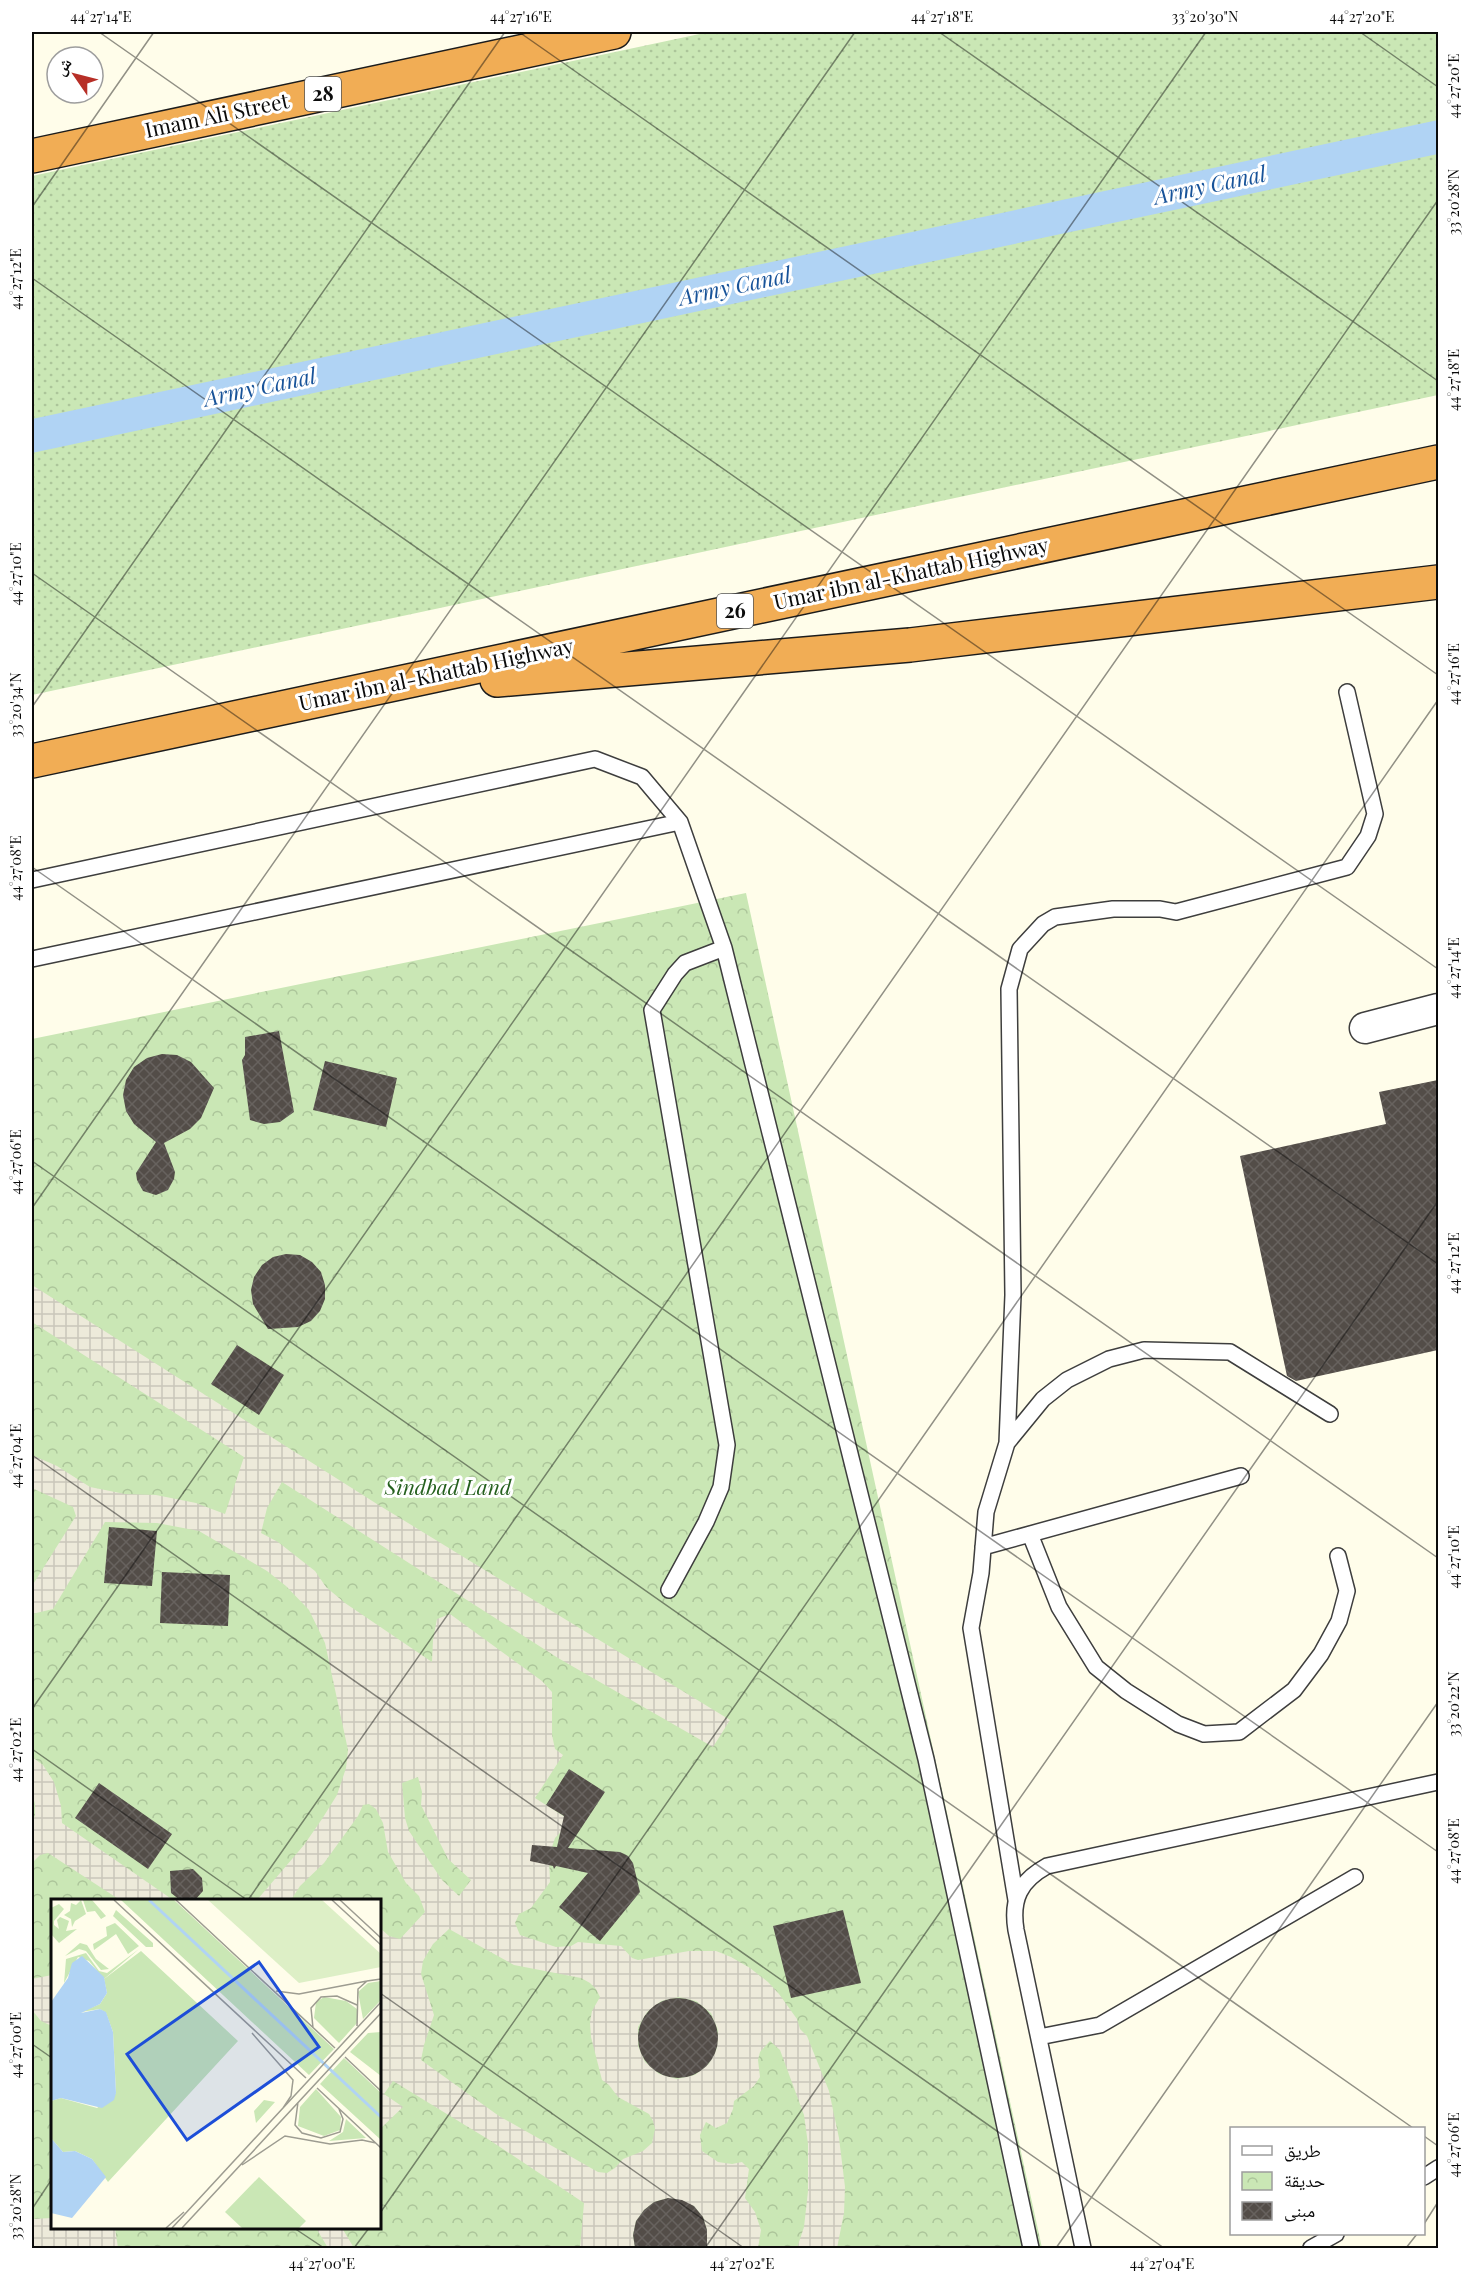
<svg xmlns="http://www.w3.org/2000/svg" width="1470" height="2280" font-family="'Playfair Display','Noto Naskh Arabic',serif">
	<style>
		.grass { fill: url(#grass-dots) }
		.park { fill: url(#park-crowns); fill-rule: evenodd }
		.plaza { fill: url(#plaza-grid); fill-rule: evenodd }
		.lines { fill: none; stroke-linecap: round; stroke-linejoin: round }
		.canal { stroke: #b0d3f4; stroke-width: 33 }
		.building { fill: url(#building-cross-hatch) }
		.lane-casing { stroke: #3e3e3e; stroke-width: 18 }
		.street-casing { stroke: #3e3e3e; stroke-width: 33 }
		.highway-casing { stroke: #1c1c1c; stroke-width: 36 }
		.lane { stroke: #fff; stroke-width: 15 }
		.street { stroke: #fff; stroke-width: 30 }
		.highway { stroke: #f1ad55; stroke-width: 33 }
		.ticks { fill: none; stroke: #0b0b0b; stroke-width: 1.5; stroke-opacity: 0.45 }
		.labels { text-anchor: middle; stroke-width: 6; stroke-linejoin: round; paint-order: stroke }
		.shield { fill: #fff; stroke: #545454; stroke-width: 1.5 }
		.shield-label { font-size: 20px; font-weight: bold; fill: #0b0b0b }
		.street-label { font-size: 21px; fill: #0b0b0b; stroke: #fff }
		.park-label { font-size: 21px; font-style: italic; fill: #25601e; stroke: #fff }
		.water-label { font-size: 22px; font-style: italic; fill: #185399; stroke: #fff }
		.inset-river { fill: none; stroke: #b0d3f4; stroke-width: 3 }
		.inset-road { fill: none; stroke: #9d9c91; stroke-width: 1.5 }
		.view { fill: #1d4ed8; fill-opacity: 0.15; stroke: #1d4ed8; stroke-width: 3 }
		.inset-edge { fill: none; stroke: #0b0b0b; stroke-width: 3 }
		.neatline { fill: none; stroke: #0b0b0b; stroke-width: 2 }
		.ticks-label { font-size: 15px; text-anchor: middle; fill: #0b0b0b }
	</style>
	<defs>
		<pattern id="grass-dots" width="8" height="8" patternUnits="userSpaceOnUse" patternTransform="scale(1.5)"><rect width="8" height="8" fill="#cae7b5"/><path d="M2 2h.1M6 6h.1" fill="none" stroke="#acc59a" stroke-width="1.8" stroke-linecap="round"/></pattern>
		<pattern id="park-crowns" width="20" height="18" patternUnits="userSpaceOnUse" patternTransform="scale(1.5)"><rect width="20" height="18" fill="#cae7b5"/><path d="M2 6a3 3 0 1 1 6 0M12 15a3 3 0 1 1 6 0" fill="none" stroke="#acc59a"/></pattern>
		<pattern id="plaza-grid" width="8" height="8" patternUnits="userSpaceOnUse" patternTransform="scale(1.5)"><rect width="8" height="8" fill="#edeada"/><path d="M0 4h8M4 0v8" fill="none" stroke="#cac7ba"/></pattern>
		<pattern id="building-cross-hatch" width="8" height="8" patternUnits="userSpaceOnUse" patternTransform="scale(1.5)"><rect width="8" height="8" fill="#534d48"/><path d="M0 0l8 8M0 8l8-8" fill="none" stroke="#67625e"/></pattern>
	</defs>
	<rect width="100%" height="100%" fill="#fffdea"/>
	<path class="grass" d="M709 32H1438V395L32 695V176Z"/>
	<path class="park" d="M746 893 1042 2248H32V1039ZM52 1900H380V2228H52Z"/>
	<path class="plaza" d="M32 1285 377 1504 730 1720 713 1747 558 1658 282 1482 267 1508 261 1533 278 1542 315 1571 326 1587 345 1603 432 1662 433 1640 437 1619 450 1614 542 1681 552 1692V1735L555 1749 563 1755 535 1798 571 1821 555 1838 549 1856 550 1882 531 1908 519 1914 515 1923 520 1935 556 1947 571 1946 578 1942 621 1946 632 1958 638 1960 689 1951H716L731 1957 750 1968 768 1982 779 1994 797 2019 800 2029 807 2036 829 2091 839 2138 845 2187 844 2213 837 2248H797L804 2227 808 2191V2144L804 2115 780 2050 770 2041 760 2052 758 2060 760 2077 754 2086 734 2101 733 2109 727 2123 716 2128 706 2122 700 2135 702 2151 718 2162 732 2164 742 2162 749 2169 745 2198 755 2212 761 2230 758 2248H705L707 2230 703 2217 694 2206 668 2198 654 2202 644 2210 636 2221 633 2235 635 2248H580L584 2203 491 2141 393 2081 384 2094 403 2107 380 2129V1928L389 1936 400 1939 425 1912 419 1896 406 1883 388 1852 383 1823 376 1809 369 1804 363 1805 358 1816 324 1863 300 1886 291 1900H257L304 1845 322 1819 337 1795 346 1768 348 1750 325 1643 309 1610 286 1586 267 1571 199 1531 157 1523 105 1522 53 1609 32 1614V1586L76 1516 73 1507 32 1488V1455L57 1466 90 1487 125 1494 156 1495 196 1503 225 1514 244 1457 32 1322ZM418 1777 422 1792 421 1805 448 1859 471 1880 459 1896 442 1880 409 1831 405 1818 402 1783ZM449 1929 514 1965 581 1978 590 1983 596 1989 600 1997 592 2011 590 2022 591 2037 602 2080 609 2085 618 2097 649 2114 653 2121 655 2129 652 2143 643 2151 623 2159 615 2168 607 2173 598 2172 499 2116 421 2060 424 2045 434 2015 421 1974 423 1961 433 1944ZM679 1997 696 2001 711 2013 718 2030 717 2048 709 2064 695 2075 677 2079 659 2074 645 2062 638 2046V2027L647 2012 661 2001Z
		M32 1757 43 1765 54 1782 61 1806 62 1823 173 1900H120L48 1853 40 1855 32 1863V1826L35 1815V1804L32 1793Z
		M52 1975V2026L41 2021 32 2010V1979Z
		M52 2218V2228H115L118 2248H32V2219Z
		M316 2228H342L354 2248H328Z"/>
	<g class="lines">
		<path class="canal" d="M32 436 1438 137"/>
	</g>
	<path class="building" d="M279 1031 294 1112 280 1122 264 1124 250 1120 242 1060 245 1055V1037Z
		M162 1054 177 1055 191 1062 214 1088 201 1118 190 1129 164 1143 175 1172 174 1179 168 1190 156 1195 143 1191 137 1180 136 1173 156 1142 134 1124 126 1111 123 1095 126 1080 134 1067 147 1058Z
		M325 1061 397 1078 386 1127 313 1110Z
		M1438 1080V1350L1296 1381 1287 1376 1240 1156 1386 1124 1379 1092Z
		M286 1254 300 1255 312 1262 321 1272 325 1285V1299L320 1311 311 1321 298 1327 268 1329 253 1304 251 1290 254 1277 262 1265 273 1257Z
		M237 1345 284 1375 259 1415 211 1384Z
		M109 1527 157 1531 152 1586 104 1583Z
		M162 1572 230 1575 228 1626 160 1623Z
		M569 1769 605 1792 568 1848 620 1852 628 1856 633 1863 640 1892 600 1941 559 1907 588 1873 556 1866 554 1869 553 1866 530 1861 532 1845 557 1847 564 1816 546 1805Z
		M99 1783 172 1834 148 1869 75 1818Z
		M193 1869 202 1878 203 1891 195 1900H180L171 1893 170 1871Z
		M843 1910 861 1983 791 1998 773 1926Z
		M638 2038a40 40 0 1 1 80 0a40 40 0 1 1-80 0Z
		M668 2198 682 2200 694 2206 703 2217 707 2230V2248H635L633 2235 636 2221 644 2210 654 2202Z"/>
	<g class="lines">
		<g class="lane-casing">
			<path id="lane" d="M32 880 595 759 642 777 680 822 724 948 926 1759 1031 2248
				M32 959 680 822
				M1007 1443 1013 1295 1009 989 1020 949 1043 924 1055 917 1113 909H1160L1176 912 1347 867 1368 836 1375 814 1347 692
				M1030 1534 1059 1607 1096 1667 1126 1691 1178 1724 1204 1734 1239 1732 1294 1690 1321 1654 1339 1621 1347 1591 1338 1556
				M983 1547 1241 1476
				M669 1590 706 1522 721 1487 727 1445 652 1010 675 974 685 963 724 948
				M1016 1900 971 1628 981 1573 986 1512 1007 1443 1043 1399 1067 1380 1109 1359 1144 1350 1230 1352 1330 1414
				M1039 2037 1100 2025 1355 1877
				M1424 2177 1438 2168
				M1083 2248 1016 1930C1011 1899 1020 1881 1047 1866L1438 1782
				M1311 2248 1336 2234"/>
		</g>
		<g class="street-casing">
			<path id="street" d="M1365 1028 1438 1009"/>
		</g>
		<g class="highway-casing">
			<path id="highway" d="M32 156 614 32
				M497 680 910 645 1438 582
				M32 761 1438 462"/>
		</g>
		<use href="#lane" class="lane"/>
		<use href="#street" class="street"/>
		<use href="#highway" class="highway"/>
	</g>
	<path class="ticks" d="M99 32 1438 969M519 32 1438 675M939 32 1438 381M1360 32 1438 87M32 207 154 32M32 278 1438 1264M32 573 1438 1558M32 707 505 32M32 867 1438 1852M32 1161 1413 2128M32 1208 855 32M32 1455 1164 2248M32 1709 1206 32M32 1749 247 1900M248 1900 1438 200M380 1993 744 2248M32 2044 52 2058M1424 2136 1438 2146M32 2209 52 2179M380 2213 1438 700M1424 2224 1438 2202M294 2228 324 2248M354 2248 369 2228M705 2248 1438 1201M1056 2248 1438 1702M1406 2248 1417 2234"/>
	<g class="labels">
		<g class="shield">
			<rect x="305" y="77" width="36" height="34" rx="4.5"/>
			<rect x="717" y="594" width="36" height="34" rx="4.5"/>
		</g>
		<g class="shield-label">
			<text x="323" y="101">28</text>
			<text x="735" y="618">26</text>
		</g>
		<g class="street-label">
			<text transform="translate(217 116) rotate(-12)" y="7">Imam Ali Street</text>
			<text transform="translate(911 574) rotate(-12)" y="7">Umar ibn al-Khattab Highway</text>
			<text transform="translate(436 675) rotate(-12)" y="7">Umar ibn al-Khattab Highway</text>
		</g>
		<g class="park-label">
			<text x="448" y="1495">Sindbad Land</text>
		</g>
		<g class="water-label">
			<text transform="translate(1210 185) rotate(-12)" y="8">Army Canal</text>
			<text transform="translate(735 286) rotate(-12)" y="8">Army Canal</text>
			<text transform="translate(260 387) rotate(-12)" y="8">Army Canal</text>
		</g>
	</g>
	<g transform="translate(51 1899)">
		<rect width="330" height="330" fill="#fffdea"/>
		<path d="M30 1 35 15 24 22 21 28 20 20 13 16 19 12 20 4 25 6ZM32 1H41L55 17 50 20 44 12 36 13ZM70 1H123L283 150 258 176ZM8 5 13 10 3 22V26L8 30 6 21 9 18 18 22 15 32 26 30 8 44 0 35V9ZM65 11 102 44V48H95L62 17ZM64 24 88 47 77 55 65 35 43 51 42 45 56 37 55 28ZM29 44 36 46 45 60 58 70 50 71 35 52 28 50 14 57ZM88 50 53 80 38 62 27 58 13 84 15 60 35 54 48 72 56 74ZM330 82V101L312 120 307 93 317 84ZM273 98 295 102 306 110V124L288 144 263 119 265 103ZM330 133V177L299 153 317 134ZM293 159 330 194V241L269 185ZM265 190 290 218 289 231 273 237 247 227 249 208ZM213 201 224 203 205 224 203 212ZM295 220 315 239 278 242 292 233Z" fill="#cae7b5"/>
		<path d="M90 52 187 142 57 283 41 260 24 252 12 253 0 239V202L10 199 46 209 65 194 62 133 55 114 49 110 30 113 49 105 56 94 53 80ZM208 278 255 322 248 329H191L174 313Z" fill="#cae7b5"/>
		<path d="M157 1H271L330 55V68L248 84Z" fill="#ddefc6"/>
		<path d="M31 57 53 78 56 94 49 105 30 114 49 110 55 113 62 133 65 194 63 201 51 209 10 199 0 202V103L17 79 21 64ZM0 239 12 253 24 252 41 260 55 278 21 319 0 314Z" fill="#b0d3f4"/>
		<path class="inset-river" d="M98 1 330 218"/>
		<path class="inset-road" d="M63 1 255 179M125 1 284 149M281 1 330 46M289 1 330 39M225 92 248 95 316 82M306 127 307 90 316 82 330 80M262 129 260 109 270 98 286 97 306 106M201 134 242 181 240 197 232 209M294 158 330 192M266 189 330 249M247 203 244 226 251 234 270 239 289 233 292 220 288 210M191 266 234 237 279 245 311 241 325 244M115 329 133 313M121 329 330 103M131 329 330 114"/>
		<path class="view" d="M208 63 268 148 136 241 76 155Z"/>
		<rect width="330" height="330" class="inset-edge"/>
	</g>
	<rect width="1470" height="2280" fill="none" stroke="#ffffff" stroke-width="66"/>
	<rect x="1230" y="2127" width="195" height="108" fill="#ffffff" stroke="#9d9d9d" stroke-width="1.5"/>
	<rect x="1242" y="2146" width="30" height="9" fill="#ffffff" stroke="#9d9d9d" stroke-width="1.5"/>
	<text x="1284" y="2157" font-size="18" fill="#0b0b0b">طريق</text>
	<rect x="1242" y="2172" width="30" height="18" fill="url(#park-crowns)" stroke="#9d9d9d" stroke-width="1.5"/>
	<text x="1284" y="2187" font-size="18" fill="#0b0b0b">حديقة</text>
	<rect x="1242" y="2202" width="30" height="18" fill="url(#building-cross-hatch)" stroke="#9d9d9d" stroke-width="1.5"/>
	<text x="1284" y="2217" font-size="18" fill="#0b0b0b">مبنى</text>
	<g transform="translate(75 75) rotate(305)"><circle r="28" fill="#ffffff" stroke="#9d9d9d" stroke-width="1.5"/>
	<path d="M0-4.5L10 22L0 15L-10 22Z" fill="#b72f27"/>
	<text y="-9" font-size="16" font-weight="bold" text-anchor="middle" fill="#0b0b0b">ش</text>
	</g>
	<rect x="33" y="33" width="1404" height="2214" class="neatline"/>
	<g class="ticks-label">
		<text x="101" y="22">44°27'14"E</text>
		<text x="521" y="22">44°27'16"E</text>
		<text x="942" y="22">44°27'18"E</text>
		<text x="1205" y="22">33°20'30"N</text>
		<text x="1362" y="22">44°27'20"E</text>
		<text transform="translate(1454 86) rotate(-90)" y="5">44°27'20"E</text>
		<text transform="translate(1454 202) rotate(-90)" y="5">33°20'28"N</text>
		<text transform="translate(16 279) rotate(-90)" y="5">44°27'12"E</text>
		<text transform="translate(1454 380) rotate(-90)" y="5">44°27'18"E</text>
		<text transform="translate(16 574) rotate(-90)" y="5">44°27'10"E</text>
		<text transform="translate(1454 674) rotate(-90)" y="5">44°27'16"E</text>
		<text transform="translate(16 705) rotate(-90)" y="5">33°20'34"N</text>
		<text transform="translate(16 868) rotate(-90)" y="5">44°27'08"E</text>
		<text transform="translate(1454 968) rotate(-90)" y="5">44°27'14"E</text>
		<text transform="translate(16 1162) rotate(-90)" y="5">44°27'06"E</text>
		<text transform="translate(1454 1263) rotate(-90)" y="5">44°27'12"E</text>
		<text transform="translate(16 1456) rotate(-90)" y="5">44°27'04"E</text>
		<text transform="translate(1454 1557) rotate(-90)" y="5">44°27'10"E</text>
		<text transform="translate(1454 1704) rotate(-90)" y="5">33°20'22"N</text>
		<text transform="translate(16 1750) rotate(-90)" y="5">44°27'02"E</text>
		<text transform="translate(1454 1851) rotate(-90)" y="5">44°27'08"E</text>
		<text transform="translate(16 2045) rotate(-90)" y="5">44°27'00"E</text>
		<text transform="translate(1454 2145) rotate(-90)" y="5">44°27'06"E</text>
		<text transform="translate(16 2207) rotate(-90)" y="5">33°20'28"N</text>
		<text x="322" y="2269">44°27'00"E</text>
		<text x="742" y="2269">44°27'02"E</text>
		<text x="1162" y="2269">44°27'04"E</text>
	</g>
</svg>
